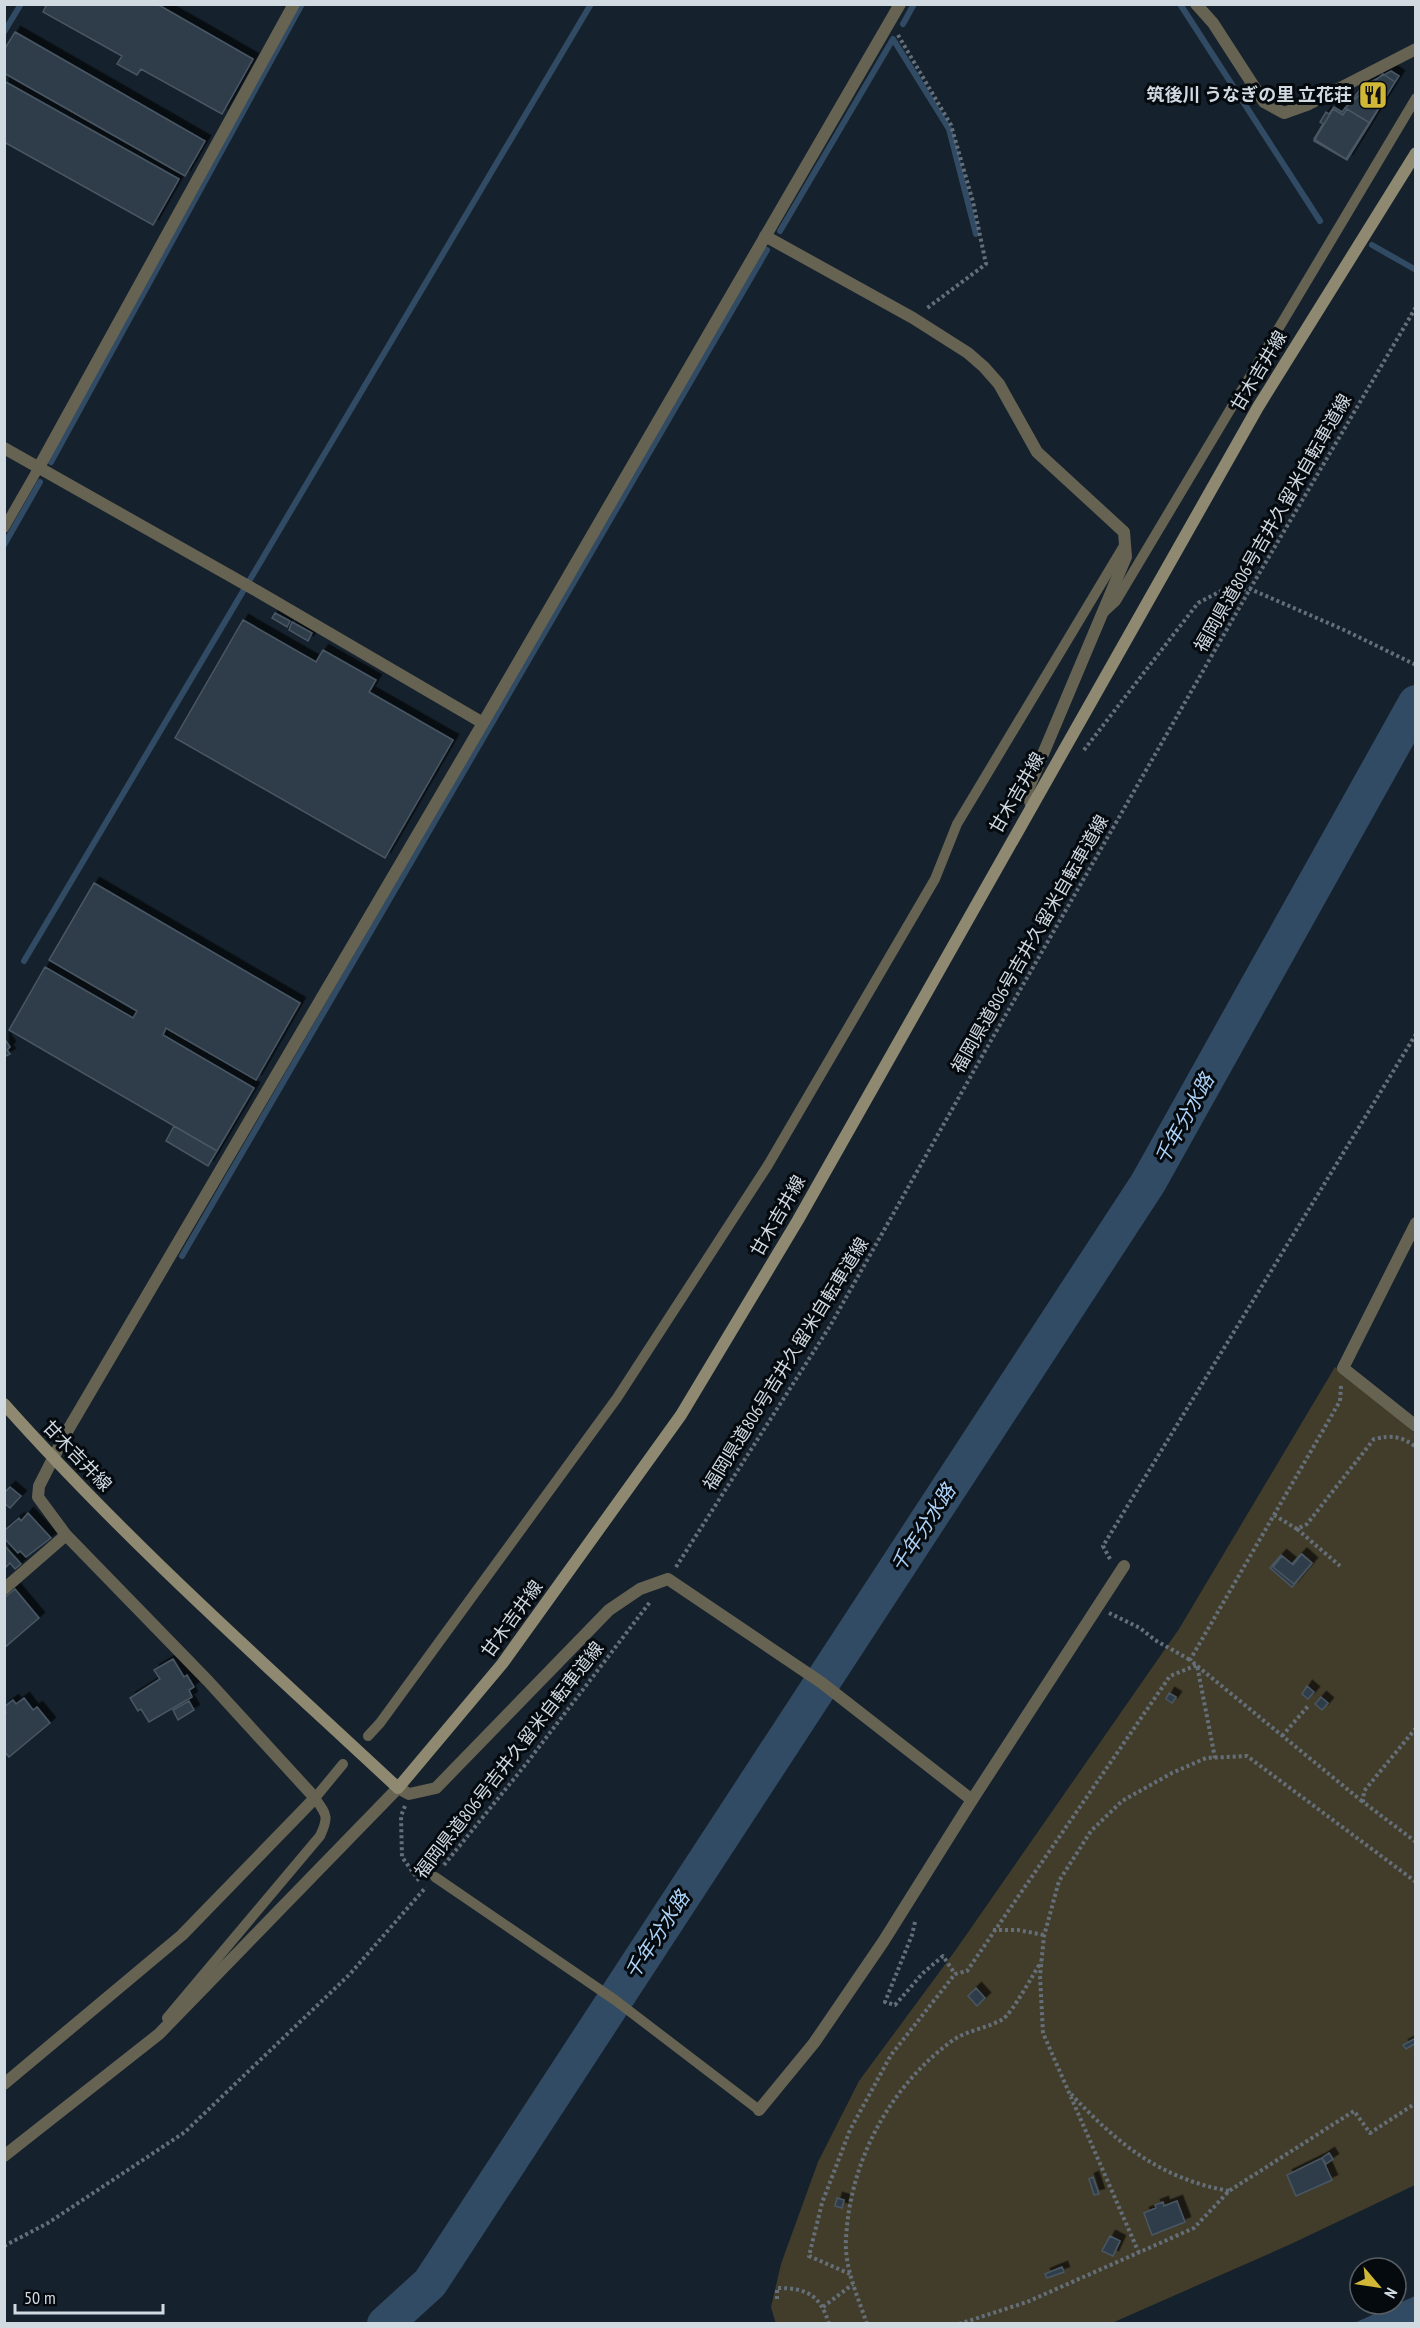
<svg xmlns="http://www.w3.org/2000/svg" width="1420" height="2328" font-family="'PT Sans Narrow','Noto Sans JP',sans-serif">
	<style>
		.green { fill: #423d2a }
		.water { fill: #314b64 }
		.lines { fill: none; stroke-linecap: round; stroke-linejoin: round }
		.stream { stroke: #314b64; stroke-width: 6 }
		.river { stroke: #314b64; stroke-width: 36 }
		.building { fill: #2f3c48; stroke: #495764; stroke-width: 1.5; filter: url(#shadow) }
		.path { stroke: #656f79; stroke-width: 4; stroke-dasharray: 3 3; stroke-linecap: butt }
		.service { stroke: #666353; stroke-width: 10 }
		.minor { stroke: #666353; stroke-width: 12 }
		.tertiary { stroke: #666353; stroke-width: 12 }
		.secondary { stroke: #8e8970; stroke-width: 12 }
		.labels { text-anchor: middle; stroke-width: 6; stroke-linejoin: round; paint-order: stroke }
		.poi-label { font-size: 18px; font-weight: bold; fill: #d1d9e1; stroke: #050a0f; text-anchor: end }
		.street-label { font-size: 18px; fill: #d1d9e1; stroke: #050a0f }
		.water-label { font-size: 20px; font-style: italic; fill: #acd2f7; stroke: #050a0f }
	</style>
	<defs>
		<filter id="shadow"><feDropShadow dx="5.5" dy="-5.5" stdDeviation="0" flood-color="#0009"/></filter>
	</defs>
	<rect width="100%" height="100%" fill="#15212c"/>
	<path class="green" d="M1335 1367 1415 1433V2185L1291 2244 1112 2323 776 2324 771 2307 781 2264 818 2162 859 2081 955 1951 1179 1629Z"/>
	<path class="water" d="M1415 2296V2323H1354Z"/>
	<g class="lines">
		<path class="stream" d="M1180 4 1320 221
			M903 24 914 4
			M4 32 21 4
			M780 231 893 39 949 129 976 234
			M1372 245 1416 270
			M51 462 302 4
			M4 545 40 482
			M24 961 591 4
			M182 1256 767 250"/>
		<path class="river" d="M385 2324 430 2283 1148 1183 1416 703"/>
	</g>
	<path class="building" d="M47 4H157L253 59 222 114 141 69 137 75 117 64 122 56 43 12Z
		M15 32 205 141 185 176 4 73V50Z
		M1391 71 1399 76 1346 159 1314 139 1323 124 1320 122 1326 112 1329 114 1334 107 1342 112 1363 86Z
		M1383 74 1395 82 1370 123 1345 108Z
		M4 81 179 179 153 225 4 142Z
		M1333 109 1343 115 1347 109 1370 123 1347 160 1314 141Z
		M275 613 290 621 287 627 272 618Z
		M243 620 316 662 323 650 376 680 369 692 453 740 385 858 175 738Z
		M292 622 312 633 308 641 289 630Z
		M94 883 300 1003 256 1080 166 1028 163 1035 254 1088 217 1151 9 1030 45 967 133 1018 137 1011 49 960Z
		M4 1038 10 1047 7 1050 10 1054 4 1057Z
		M174 1126 217 1151 208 1166 166 1141Z
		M10 1487 21 1496 10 1508 4 1503V1493Z
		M28 1513 51 1538 26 1557 20 1551 18 1553 4 1538V1531L19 1518 21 1521Z
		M4 1545 21 1564 15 1569 10 1563 4 1569Z
		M1301 1554 1312 1563 1292 1587 1270 1568 1281 1555 1292 1564Z
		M1302 1554 1312 1563 1294 1584 1273 1567 1282 1556 1293 1565Z
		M15 1589 39 1618 4 1648V1598Z
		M173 1659 184 1677 187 1675 194 1687 189 1690 192 1697 149 1722 141 1709 138 1711 130 1698 160 1679 154 1670Z
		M1307 1686 1314 1692 1308 1699 1302 1694Z
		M1169 1693 1176 1697 1172 1703 1166 1699Z
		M1321 1697 1328 1703 1322 1710 1315 1704Z
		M24 1698 33 1710 37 1707 50 1723 9 1757 4 1751V1715L6 1713 4 1707 13 1700 16 1704Z
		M189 1701 194 1710 178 1720 173 1710Z
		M976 1988 985 1998 977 2006 968 1996Z
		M1416 2038V2043L1406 2049 1403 2045Z
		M1329 2153 1333 2159 1326 2164 1322 2158Z
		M1322 2158 1332 2180 1296 2196 1287 2175Z
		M1093 2177 1099 2194 1094 2195 1089 2179Z
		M837 2198 844 2200 842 2208 835 2206Z
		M1177 2201 1185 2222 1152 2235 1144 2213 1156 2208 1155 2205 1163 2202 1164 2206Z
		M1110 2236 1120 2241 1113 2256 1102 2251Z
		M1062 2267 1064 2272 1047 2278 1045 2274Z"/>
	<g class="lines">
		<path class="path" d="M898 35 951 125 973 202 986 264 926 309
			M1084 750 1198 603 1223 590 1250 589 1342 629 1416 665
			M1341 1386 1340 1401 1190 1660 1363 1802
			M1274 1515 1297 1529 1307 1524 1374 1439C1392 1435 1401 1436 1416 1447
			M1297 1529 1340 1566
			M1110 1559 1103 1546 1416 1034
			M676 1567 830 1326 985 1051 1250 589 1416 307
			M1109 1613 1140 1628 1155 1640 1190 1660
			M1416 1728 1364 1791 1363 1802 1416 1842
			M1282 1736 1309 1705
			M405 1806 401 1816 402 1857 420 1882
			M444 1865 526 1764 650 1602
			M915 1922 912 1935 885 2002 895 2005 923 1973 943 1956 955 1974
			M993 1930H1018L1044 1935
			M1071 2094C1118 2144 1159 2178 1229 2191
			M4 2246 48 2223 185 2132 350 1974 426 1887
			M1139 2253 1043 2033 1040 1976 1044 1936 1059 1881 1091 1831 1122 1801 1172 1773 1206 1758 1247 1756 1416 1882
			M850 2274 809 2256 822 2203 850 2130 891 2055 955 1974 967 1971 1170 1676 1197 1665 1215 1758
			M777 2299V2288C806 2288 820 2294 829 2324
			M823 2307 853 2284
			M867 2324C858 2297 844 2267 846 2239 850 2161 889 2087 953 2040 968 2030 988 2028 1003 2019 1012 2013 1034 1973 1041 1962
			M959 2324 1027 2302 1194 2228 1229 2191 1354 2111 1370 2133 1416 2103"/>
		<path class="service" d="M4 528 39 467
			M1103 613 1116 601 1416 98
			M368 1736 380 1723 617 1398 768 1165 935 879 957 824 1125 544
			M435 1877 615 2000 759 2110
			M167 2018 320 1836C329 1817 327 1815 315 1798L343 1764"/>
		<path class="minor" d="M1196 4 1213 23 1264 102 1284 113 1309 104 1416 49
			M765 236 913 318 968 353 984 367 999 384 1037 452 1124 532 1126 557 1027 792 1031 804
			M4 448 257 591 483 723
			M39 467 294 4
			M1416 1223 1343 1368 1416 1426
			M4 1589 66 1535
			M4 2084 182 1935 315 1798 208 1681 66 1535 38 1497 39 1486 65 1435 483 723 900 4
			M759 2110 814 2043 883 1942 972 1800 1124 1566"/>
		<path class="tertiary" d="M4 2156 159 2034 398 1788 409 1794 436 1788 609 1610 640 1589 668 1579 822 1683 972 1800"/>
		<path class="secondary" d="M4 1404C126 1541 264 1663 398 1788L502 1664 681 1415 798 1220 1258 407 1416 153"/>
	</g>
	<defs>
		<g id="restaurant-square" transform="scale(1.5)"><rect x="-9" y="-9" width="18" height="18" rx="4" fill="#d1b736" stroke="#050a0f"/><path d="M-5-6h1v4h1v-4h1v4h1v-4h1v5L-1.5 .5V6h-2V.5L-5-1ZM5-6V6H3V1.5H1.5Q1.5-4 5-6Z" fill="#111"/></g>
	</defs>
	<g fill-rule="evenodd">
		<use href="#restaurant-square" x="1373" y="95"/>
	</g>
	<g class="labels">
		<g class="poi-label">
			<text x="1352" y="101">筑後川 うなぎの里 立花荘</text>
		</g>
		<g class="street-label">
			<text transform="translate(1259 371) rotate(-59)" y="6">甘木吉井線</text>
			<text transform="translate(1273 523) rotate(-60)" y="6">福岡県道806号吉井久留米自転車道線</text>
			<text transform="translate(1017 793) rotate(-60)" y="6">甘木吉井線</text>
			<text transform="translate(1030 944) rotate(-60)" y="6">福岡県道806号吉井久留米自転車道線</text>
			<text transform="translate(778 1216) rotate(-60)" y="6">甘木吉井線</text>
			<text transform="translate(786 1364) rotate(-58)" y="6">福岡県道806号吉井久留米自転車道線</text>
			<text transform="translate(77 1456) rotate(46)" y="6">甘木吉井線</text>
			<text transform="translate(512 1619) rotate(-54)" y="6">甘木吉井線</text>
			<text transform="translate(509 1760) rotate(-52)" y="6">福岡県道806号吉井久留米自転車道線</text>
		</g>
		<g class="water-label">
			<text transform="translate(1184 1119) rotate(-61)" y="7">千年分水路</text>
			<text transform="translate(923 1528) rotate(-57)" y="7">千年分水路</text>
			<text transform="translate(657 1935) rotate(-57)" y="7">千年分水路</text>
		</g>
	</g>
	<rect width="1420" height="2328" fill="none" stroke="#d1d9e1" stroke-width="12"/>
	<g transform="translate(1378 2286) rotate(119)"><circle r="28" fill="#050a0f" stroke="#575d63" stroke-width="1.5"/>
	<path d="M0-4.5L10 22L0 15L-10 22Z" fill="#d1b736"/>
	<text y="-9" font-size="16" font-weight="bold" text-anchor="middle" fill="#d1d9e1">N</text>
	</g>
	<path d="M15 2304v9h148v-9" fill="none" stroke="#d1d9e1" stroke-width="3"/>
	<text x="24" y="2304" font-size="18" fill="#d1d9e1" stroke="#050a0f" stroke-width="4.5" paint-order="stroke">50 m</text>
</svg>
